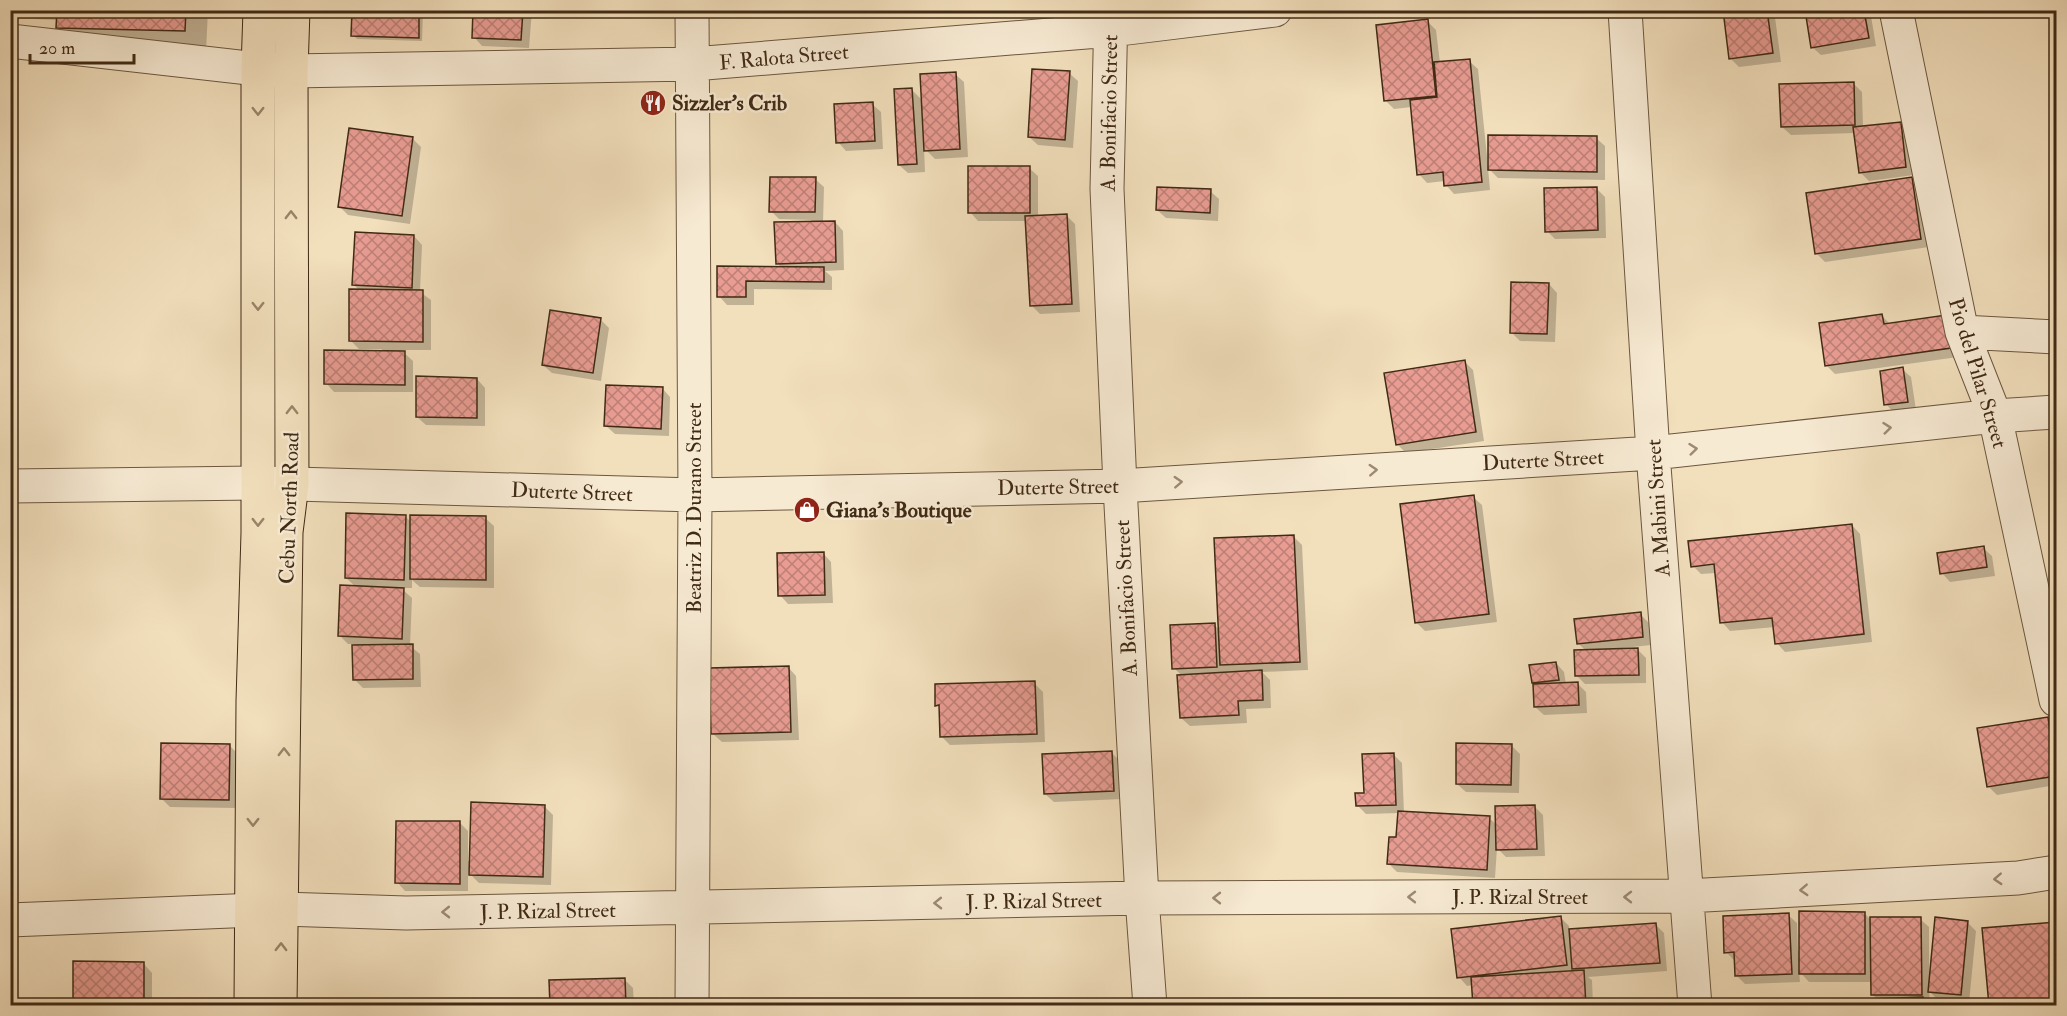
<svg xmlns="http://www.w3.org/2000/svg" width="2067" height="1016" font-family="'IM FELL Double Pica',serif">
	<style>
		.shadow { fill: #0003 }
		.building { fill: url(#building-cross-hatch); stroke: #402a14; stroke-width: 1.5 }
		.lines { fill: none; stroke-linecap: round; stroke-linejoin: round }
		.minor-casing { stroke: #6c573e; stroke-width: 35 }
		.highway-casing { stroke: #402a14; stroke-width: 35 }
		.minor { stroke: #f7ead3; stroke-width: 33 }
		.highway { stroke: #f2dfbc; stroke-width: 33 }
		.oneway { stroke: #998468 }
		.oneway2 { stroke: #9c8a74 }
		.labels { text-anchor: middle; stroke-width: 5; stroke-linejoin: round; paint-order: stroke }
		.street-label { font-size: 21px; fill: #402a14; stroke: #f7ead3 }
		.poi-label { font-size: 21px; font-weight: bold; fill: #402a14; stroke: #f7ead3; text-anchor: start }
	</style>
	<defs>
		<pattern id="building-cross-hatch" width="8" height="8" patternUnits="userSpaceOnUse" patternTransform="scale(1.5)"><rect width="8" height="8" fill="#e89c92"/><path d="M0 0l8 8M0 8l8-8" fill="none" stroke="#bd7f76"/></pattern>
	</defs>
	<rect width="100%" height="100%" fill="#f2dfbc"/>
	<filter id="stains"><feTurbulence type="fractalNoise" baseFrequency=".00333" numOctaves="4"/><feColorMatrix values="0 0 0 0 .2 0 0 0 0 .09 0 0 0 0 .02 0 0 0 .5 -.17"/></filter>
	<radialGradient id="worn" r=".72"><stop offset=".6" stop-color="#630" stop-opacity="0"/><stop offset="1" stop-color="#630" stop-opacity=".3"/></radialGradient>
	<path class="shadow" d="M10 10H208L206 52 79 49 58 28V20L10 18Z
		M353 10H423L422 41 357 39 353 35Z
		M475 10H532L529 48 482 46 474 37Z
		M1724 10H1774L1781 62 1739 67 1730 58Z
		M1806 10H1870L1876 46 1821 55 1812 47Z
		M1427 21 1436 30 1440 63 1469 61 1478 69 1488 166 1596 138 1605 146V180L1498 178 1488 168 1490 190 1454 194 1446 185 1445 181 1427 183 1419 174 1412 107 1394 109 1385 100Z
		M1069 73 1078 81 1073 148 1038 145 1029 137Z
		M955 74 964 82 968 157 935 159 924 148 925 172 908 173 899 165 912 90 923 101Z
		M1853 83 1862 92 1863 127 1900 123 1909 132 1914 175 1869 181 1860 172 1855 133 1791 135 1782 127Z
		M872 104 881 112 883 149 846 151 838 142Z
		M412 138 421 147 410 224 348 215 340 207Z
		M1029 168 1038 176V217L1066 215 1075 224 1080 312 1040 314 1032 306 1027 221H978L970 212Z
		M815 179 824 187 823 223 835 222 843 231 844 270 825 271 832 277V290L754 289V305H727L719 296V267L782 268 777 263 811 223V220L779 219 771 211Z
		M1911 179 1920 188 1929 247 1825 262 1816 253Z
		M1596 188 1605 197 1606 238 1555 239 1547 231Z
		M1210 191 1219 199 1218 221 1166 218 1157 210Z
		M414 236 422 245 420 292 431 300V350H401L413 361V392H334L326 383 382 352V349H359L350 340 360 291 354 285Z
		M1549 284 1557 293 1555 342 1520 341 1511 332Z
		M1882 316 1890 324 1946 316 1958 357 1835 374 1826 365Z
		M600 319 609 328 601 381 552 373 543 365Z
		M1464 361 1473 370 1484 441 1406 453 1397 444Z
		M1902 369 1911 377 1916 410 1894 413 1886 404Z
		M477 379 485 388V426L426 425 417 417Z
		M662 388 670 397 669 436 615 434 606 426Z
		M1473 497 1482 505 1497 622 1425 631 1416 622Z
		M405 516 412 523 485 518 494 526V588L420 587 412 580V588H401L412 598 410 646 420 654 421 687 363 688 354 679V644H348L340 636 356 587 346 578Z
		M1852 525 1860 534 1872 642 1785 652 1777 643 1775 627 1730 631 1722 622 1716 573 1701 574 1693 566Z
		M1294 537 1302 545 1308 670 1262 672 1270 680 1271 708 1246 709 1247 723 1190 726 1181 718 1182 676 1174 668 1214 625 1220 630Z
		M1983 548 1992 556 1995 576 1950 582 1942 573Z
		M823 553 831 562 833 603 788 604 780 595Z
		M1640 614 1649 623 1651 645 1623 648V650H1638L1646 658V683L1585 684 1577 676 1586 651 1578 643Z
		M1556 663 1564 672 1566 684 1577 683 1586 692 1587 713 1544 715 1535 707 1531 666Z
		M788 667 796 676 799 740 722 742 713 734Z
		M1034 683 1043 692 1045 742 950 745 941 736V709L937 705Z
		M2047 718 2056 727V785L1997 795 1988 786Z
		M229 745 238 754 237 808 170 807 161 798Z
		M1511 745 1520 754 1519 793 1466 792 1457 784Z
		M1111 752 1120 761 1122 799 1054 802 1045 794Z
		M1393 754 1402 763 1404 813 1489 818 1497 825 1535 807 1543 815 1545 856 1506 857 1497 848 1495 878 1397 872 1389 864 1398 839 1399 813 1366 814 1357 805Z
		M544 806 553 815 551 885 479 883 468 872V891H405L397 882 460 823 468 831V861H471Z
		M1864 913 1872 921 1920 919 1929 927V974H1931L1967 922 1976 931 1969 1003 1938 1000 1929 991 1930 1003H1927L1930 1006H1870L1878 1000 1872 994V982H1809L1799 971 1800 982 1745 984 1737 976 1734 960 1726 952 1788 915 1797 923 1798 951H1801Z
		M1560 917 1569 926V931L1656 925 1664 933 1667 971 1588 977 1592 980 1593 1006H1475L1473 985 1467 986 1459 977Z
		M2056 924V1006H1990L1983 930Z
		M144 964 152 973V1006H74Z
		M625 980 633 988 634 1006H551Z"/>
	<path class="building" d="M57 10H186L185 31 56 28Z
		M352 10H419V38L351 36Z
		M473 10H523L521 40 472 38Z
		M1723 10H1767L1773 53 1729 59Z
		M1805 10H1864L1869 38 1811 48Z
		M1428 19 1436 96 1384 101 1376 25Z
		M1470 59 1482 182 1444 186 1443 172 1417 175 1410 100 1437 97 1434 62Z
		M1032 69 1070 71 1065 140 1028 137Z
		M956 72 960 149 924 151 920 74Z
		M1854 82 1855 125 1781 127 1779 84Z
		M912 88 917 164 898 165 894 89Z
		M873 102 875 141 836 143 834 104Z
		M1901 122 1906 167 1859 173 1853 127Z
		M349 128 413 137 402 216 338 207Z
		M1488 135 1597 136V172L1488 170Z
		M968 166H1030V213H968Z
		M770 177H816L815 212H769Z
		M1912 177 1921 239 1815 254 1806 193Z
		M1157 187 1211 189 1210 213 1156 210Z
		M1597 187 1598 230 1545 232 1544 188Z
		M1067 214 1072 304 1030 306 1025 216Z
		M835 221 836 262 776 264 774 222Z
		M355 232 414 235 412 288 352 285Z
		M717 266 824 267V282L746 281V297H717Z
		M1511 282 1549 283 1547 334 1510 333Z
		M349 289 423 290V342L349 341Z
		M550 310 601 318 593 373 542 365Z
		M1882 314 1884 324 1946 315 1951 348 1825 366 1819 323Z
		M324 350 405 351V385L324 384Z
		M1465 360 1476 432 1396 445 1384 373Z
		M1903 367 1908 402 1884 405 1880 371Z
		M416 376 477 378V418L416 417Z
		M606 385 663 387 661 429 604 426Z
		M1474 495 1489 614 1415 623 1400 504Z
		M346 513 406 515 404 580 345 578Z
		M410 515 486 516V580L410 579Z
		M1852 524 1864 634 1775 644 1772 618 1720 623 1714 564 1691 567 1688 541Z
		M1294 535 1300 662 1220 665 1214 538Z
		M1984 546 1987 567 1940 574 1937 553Z
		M824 552 825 595 778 596 777 553Z
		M340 585 404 588 402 639 338 636Z
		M1641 612 1643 637 1577 644 1574 619Z
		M1215 623 1217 667 1172 669 1170 625Z
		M413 644V679L353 680 352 645Z
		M1638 648 1639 675 1575 676 1574 650Z
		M1556 662 1559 680 1532 683 1529 665Z
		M789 666 791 732 711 734 709 668Z
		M1262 670 1263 700 1238 701 1239 715 1180 718 1177 675Z
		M1035 681 1037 734 940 737 939 705 935 706V684Z
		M1578 682 1579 705 1534 707 1533 684Z
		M2048 717 2056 776 1987 787 1977 728Z
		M161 743 230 744 229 800 160 799Z
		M1456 743 1512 744 1511 785 1456 784Z
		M1112 751 1114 791 1044 794 1042 754Z
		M1394 753 1396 805 1356 806 1355 793H1364L1362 754Z
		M471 802 545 805 543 877 469 875Z
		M1535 805 1537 849 1496 850 1495 806Z
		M1398 811 1490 816 1487 870 1387 864 1389 837H1396Z
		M396 821H460V884L395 883Z
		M1799 911 1865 912V974H1799Z
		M1789 913 1792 974 1735 976 1734 952 1724 953 1723 916Z
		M1561 916 1567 965 1457 978 1451 929Z
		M1870 917H1921L1922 995H1871Z
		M1935 917 1968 921 1961 995 1928 992Z
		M2056 922V1003L1989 1006 1982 928Z
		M1656 923 1660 963 1572 969 1569 929Z
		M73 961 144 962V1006H73Z
		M1584 970 1586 1006H1473L1471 977Z
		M625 978 626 1006H550L549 980Z
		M1923 997 1924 1006H1868V999Z"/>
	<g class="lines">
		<g class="minor-casing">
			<path id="minor" d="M1111 10 1107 189 1120 486 1142 898 1150 1006
				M1625 10 1653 453 1695 1006
				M1896 10 1962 332 1995 416 2056 700
				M10 41 258 69 291 71 693 64 1111 30 1275 10
				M1962 332 2056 337
				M10 486 258 483 695 495 1120 486 1653 453 1995 416 2056 412
				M10 920 282 909 406 913 1142 898 1686 896 2018 878 2056 872
				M692 1006 695 495 692 10"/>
		</g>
		<g class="highway-casing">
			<path id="highway" d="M251 1006 253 701 258 533V69L260 10
				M280 1006 286 532 292 484 291 71 293 10"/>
		</g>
		<use href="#minor" class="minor"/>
		<use href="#highway" class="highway"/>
	</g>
	<defs><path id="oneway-chevron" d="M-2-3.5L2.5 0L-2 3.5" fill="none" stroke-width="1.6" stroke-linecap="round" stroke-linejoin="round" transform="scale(1.5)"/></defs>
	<g class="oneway">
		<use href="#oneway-chevron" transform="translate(258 111) rotate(90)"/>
		<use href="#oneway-chevron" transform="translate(291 215) rotate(-90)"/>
		<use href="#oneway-chevron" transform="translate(258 306) rotate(90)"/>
		<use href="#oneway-chevron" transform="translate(292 410) rotate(-90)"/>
		<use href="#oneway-chevron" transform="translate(258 522) rotate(90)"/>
		<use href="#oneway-chevron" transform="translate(284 752) rotate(-90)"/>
		<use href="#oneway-chevron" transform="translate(253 822) rotate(90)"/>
		<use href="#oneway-chevron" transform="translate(281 947) rotate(-89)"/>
	</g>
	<g class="oneway2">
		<use href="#oneway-chevron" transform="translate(1887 428) rotate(-6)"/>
		<use href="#oneway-chevron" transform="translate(1693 449) rotate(-6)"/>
		<use href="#oneway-chevron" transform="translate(1373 470) rotate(-3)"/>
		<use href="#oneway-chevron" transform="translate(1178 482) rotate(-3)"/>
		<use href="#oneway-chevron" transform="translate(1998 879) rotate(177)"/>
		<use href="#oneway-chevron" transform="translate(1804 890) rotate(177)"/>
		<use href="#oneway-chevron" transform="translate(1412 897) rotate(180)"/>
		<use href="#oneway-chevron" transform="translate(1628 897) rotate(180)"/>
		<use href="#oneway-chevron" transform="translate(1217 898) rotate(180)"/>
		<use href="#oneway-chevron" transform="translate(938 903) rotate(179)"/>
		<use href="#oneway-chevron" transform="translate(446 912) rotate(179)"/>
	</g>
	<defs>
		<g id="restaurant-disc" transform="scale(1.35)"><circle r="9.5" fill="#8f2418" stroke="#f7ead3"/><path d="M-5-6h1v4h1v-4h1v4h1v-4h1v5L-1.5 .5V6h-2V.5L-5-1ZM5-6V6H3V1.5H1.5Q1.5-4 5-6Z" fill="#fff"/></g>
		<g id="shop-disc" transform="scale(1.35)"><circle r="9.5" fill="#8f2418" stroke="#f7ead3"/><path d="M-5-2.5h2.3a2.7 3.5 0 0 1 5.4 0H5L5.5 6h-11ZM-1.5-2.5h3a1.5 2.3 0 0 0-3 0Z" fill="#fff"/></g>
	</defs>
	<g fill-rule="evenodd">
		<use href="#restaurant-disc" x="653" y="103"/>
		<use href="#shop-disc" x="807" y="510"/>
	</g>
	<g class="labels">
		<g class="street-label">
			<text transform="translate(784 57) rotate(-5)" y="7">F. Ralota Street</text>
			<text transform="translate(1109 113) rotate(-89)" y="7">A. Bonifacio Street</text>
			<text transform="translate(1978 373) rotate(73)" y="7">Pio del Pilar Street</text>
			<text transform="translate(1543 460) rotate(-3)" y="7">Duterte Street</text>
			<text transform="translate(1058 487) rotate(-1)" y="7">Duterte Street</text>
			<text transform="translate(572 492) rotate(2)" y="7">Duterte Street</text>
			<text transform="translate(289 508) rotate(-88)" y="7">Cebu North Road</text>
			<text transform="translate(694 508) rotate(-90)" y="7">Beatriz D. Durano Street</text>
			<text transform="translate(1658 508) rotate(-94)" y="7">A. Mabini Street</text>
			<text transform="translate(1126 598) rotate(-93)" y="7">A. Bonifacio Street</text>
			<text x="1520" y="904">J. P. Rizal Street</text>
			<text transform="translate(1034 901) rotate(-1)" y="7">J. P. Rizal Street</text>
			<text transform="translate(548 911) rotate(-1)" y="7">J. P. Rizal Street</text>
		</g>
		<g class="poi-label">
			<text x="672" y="110">Sizzler’s Crib</text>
			<text x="826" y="517">Giana’s Boutique</text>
		</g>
	</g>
	<rect width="2067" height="1016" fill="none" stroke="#f2dfbc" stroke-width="36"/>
	<rect x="12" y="12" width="2043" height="992" fill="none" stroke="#402a14" stroke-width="3"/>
	<rect x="18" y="18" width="2031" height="980" fill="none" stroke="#402a14" stroke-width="1.5"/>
	<path d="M30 54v9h104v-9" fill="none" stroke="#402a14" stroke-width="3"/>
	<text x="39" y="54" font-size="18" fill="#402a14" stroke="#f7ead3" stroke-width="4.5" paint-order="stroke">20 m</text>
	<rect width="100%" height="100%" filter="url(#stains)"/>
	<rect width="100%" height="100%" fill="url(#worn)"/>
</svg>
